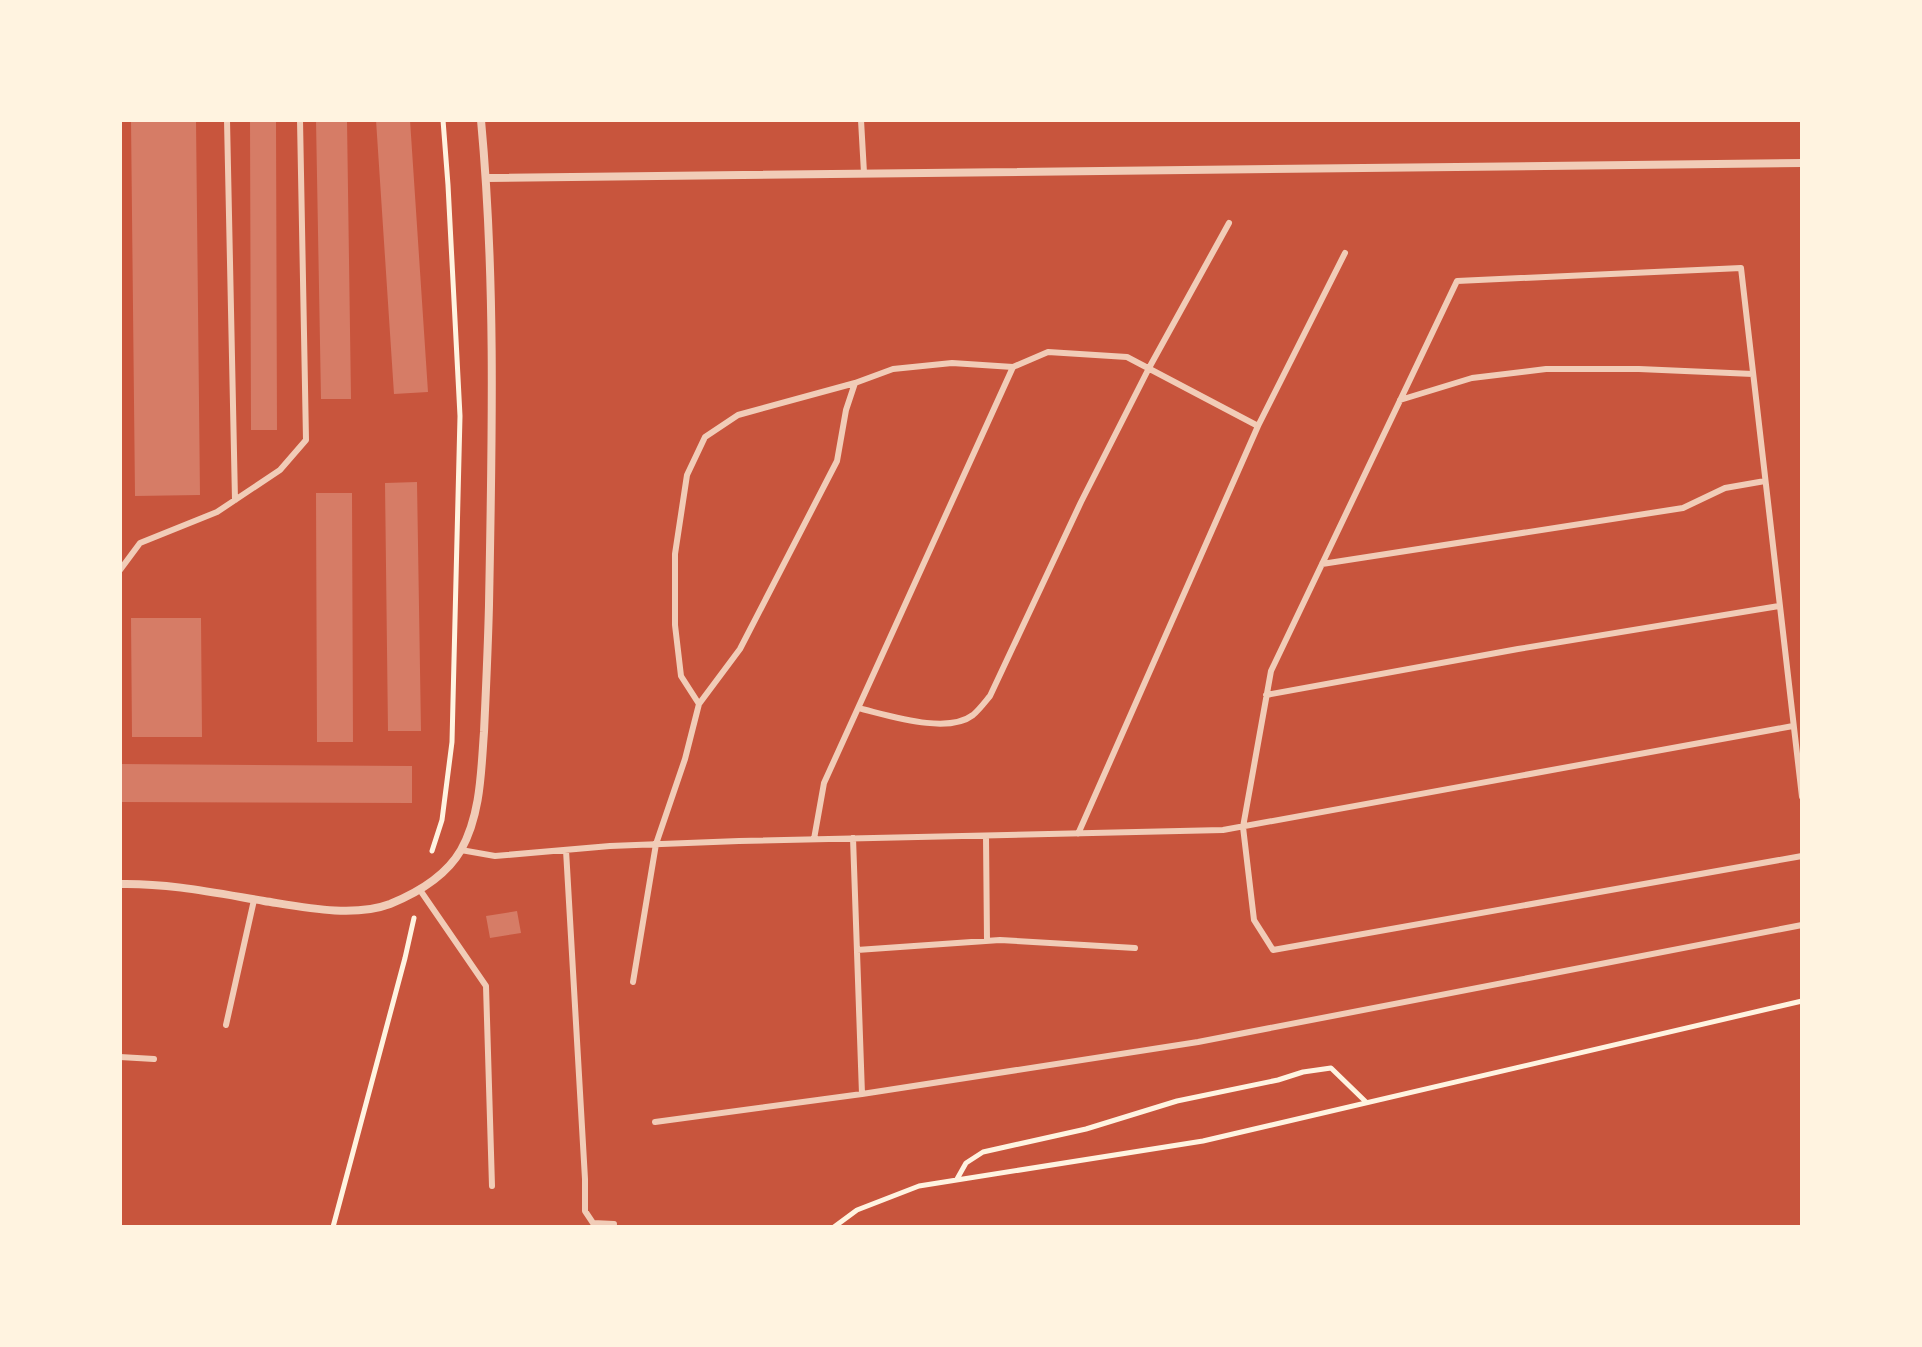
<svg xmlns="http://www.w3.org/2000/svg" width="1922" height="1347" font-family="'Golos Text',sans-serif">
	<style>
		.building { fill: #d67c66 }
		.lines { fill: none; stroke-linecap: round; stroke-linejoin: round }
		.path { stroke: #fff3e0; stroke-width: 5 }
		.service { stroke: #f1ccb7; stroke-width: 6 }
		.minor { stroke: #f1ccb7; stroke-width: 8 }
	</style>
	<rect width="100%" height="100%" fill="#c8553d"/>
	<path class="building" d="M131 120H196L200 495 135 496Z
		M250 120H276L277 430H251Z
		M316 120H347L351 399H321Z
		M376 120H410L428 392 394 394Z
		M417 482 421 731H388L385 483Z
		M316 493H352L353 742H317Z
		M131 618H201L202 737H132Z
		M120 764 412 766V803L120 802Z
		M517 911 521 933 490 938 486 916Z"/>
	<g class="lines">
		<path class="path" d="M432 851 442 820 452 742 460 416 448 185 443 120
			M957 1179 966 1163 983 1152 1086 1129 1177 1101 1278 1080 1303 1072 1331 1068 1366 1102
			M333 1227 405 958 414 918
			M834 1227 857 1210 919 1186 1203 1141 1802 1001"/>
		<path class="service" d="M227 120 235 500
			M861 120 864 173
			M1400 400 1472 378 1546 369H1639L1753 374
			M1322 564 1683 508 1725 488 1765 481
			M120 570 140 543 217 512 280 470 306 440 300 120
			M1266 695 1518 649 1779 606
			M699 704 681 676 675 625V554L687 475 705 437 738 415 855 383
			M858 708C888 715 947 735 973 715 979 710 985 702 990 696L1081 502 1149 368 1229 223
			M1802 797 1741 268 1457 281 1271 671 1243 827 1254 920 1273 950 1802 856
			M1078 834 1258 426 1345 253
			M986 836 987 941
			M853 838 862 1094 1198 1042 1802 925
			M814 839 824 783 1013 367 1048 352 1127 357 1258 426
			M461 850 495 856 610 846 739 841 1223 830 1793 726
			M566 850 585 1179V1211L593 1223 614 1224
			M420 890 486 986 492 1186
			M857 950 1000 940 1135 948
			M633 982 656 844 685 759 699 704 740 649 837 461 846 410 855 383 893 369 952 363 1013 367
			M226 1025 254 900
			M120 1057 154 1059
			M655 1122 862 1094"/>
		<path class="minor" d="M486 178 1802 163
			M120 884C168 883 216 893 264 901 302 907 353 918 390 904 417 893 446 876 461 850 481 814 481 771 484 732 486 689 488 647 489 605 492 443 496 281 481 120"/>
	</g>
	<rect width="1922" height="1347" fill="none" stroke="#fff3e0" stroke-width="244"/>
</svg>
